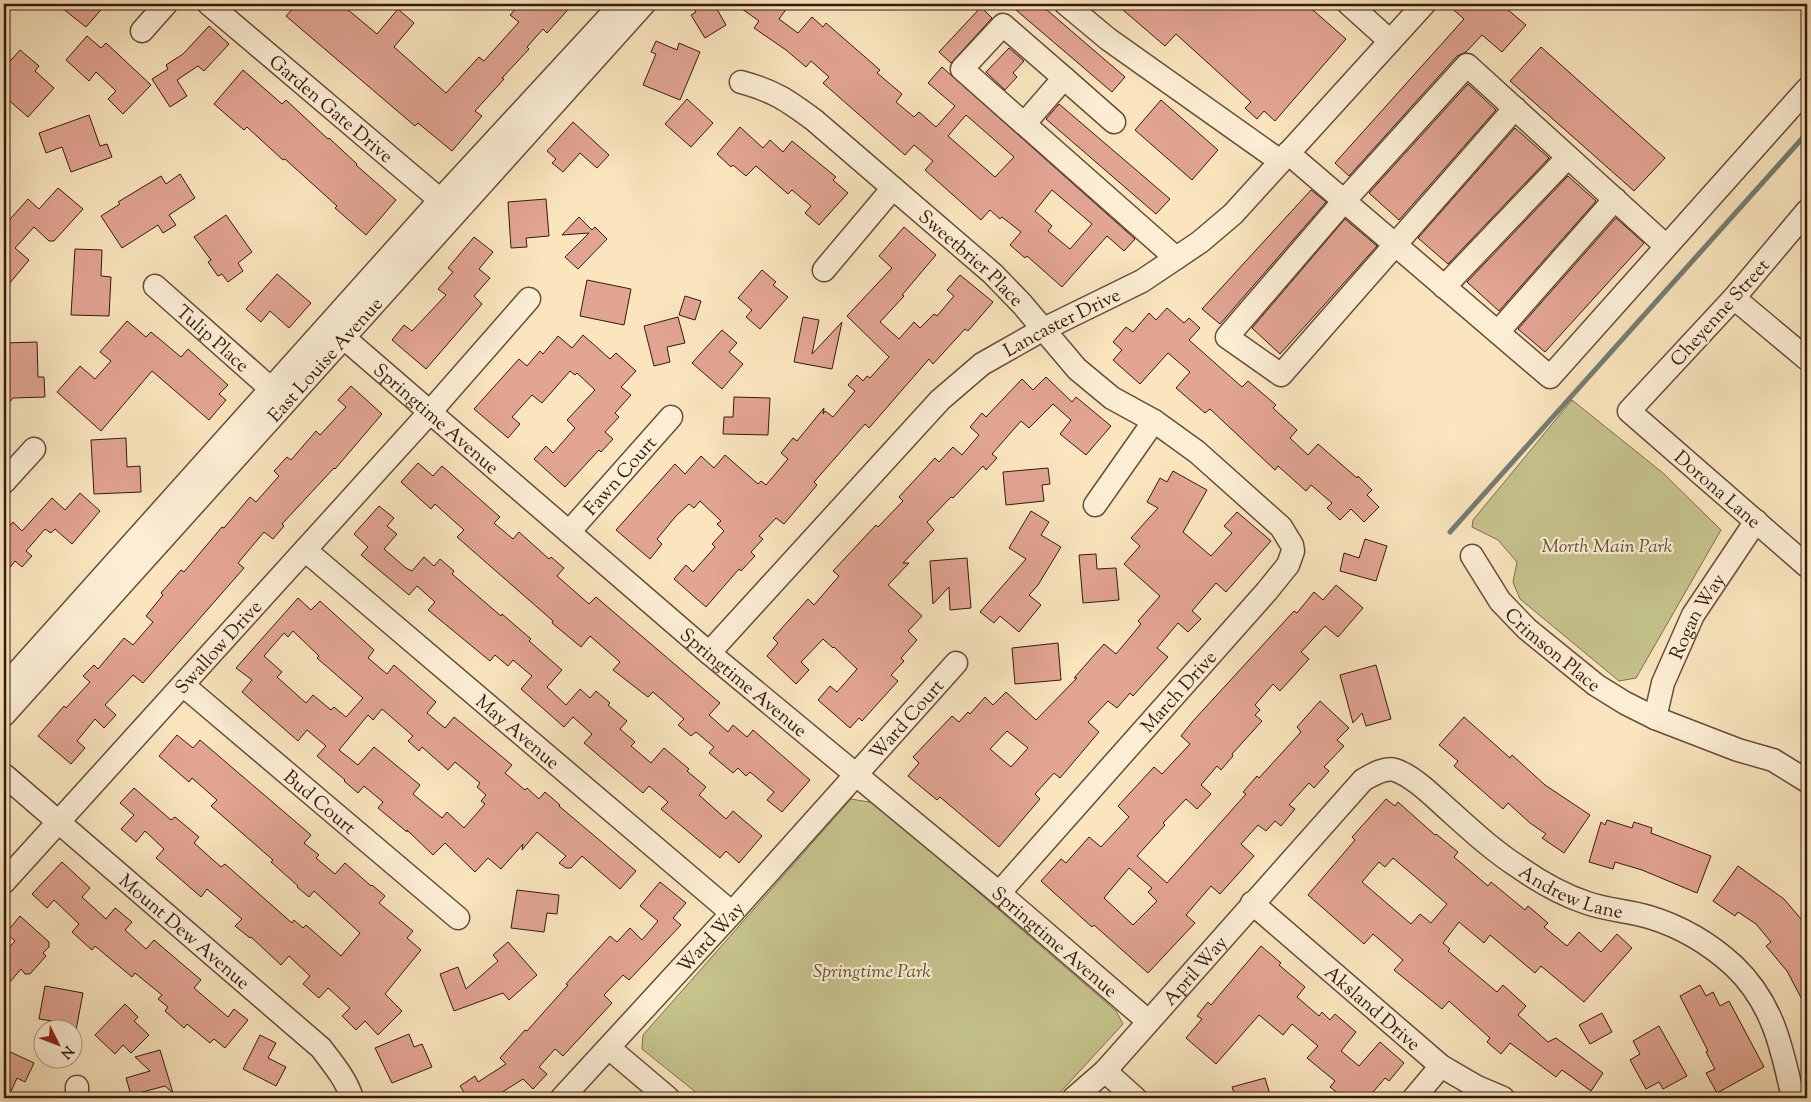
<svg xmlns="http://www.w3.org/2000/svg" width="1811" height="1102" font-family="'Sorts Mill Goudy',serif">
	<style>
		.green { fill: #c5c28c; stroke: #7c6e4c }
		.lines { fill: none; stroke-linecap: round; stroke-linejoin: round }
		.stream { stroke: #747d72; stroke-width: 5 }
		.building { fill: #e2a493; stroke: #341b0b; fill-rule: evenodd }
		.minor-casing { stroke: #664e38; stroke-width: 25 }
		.minor { stroke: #fceed5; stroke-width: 22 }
		.labels { text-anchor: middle; stroke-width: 4.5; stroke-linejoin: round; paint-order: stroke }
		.street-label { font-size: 19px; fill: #341b0b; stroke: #fceed5 }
		.park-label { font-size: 19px; font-style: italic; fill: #604d32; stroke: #fceed5 }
	</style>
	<rect width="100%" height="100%" fill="#fae5be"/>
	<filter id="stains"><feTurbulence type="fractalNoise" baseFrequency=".004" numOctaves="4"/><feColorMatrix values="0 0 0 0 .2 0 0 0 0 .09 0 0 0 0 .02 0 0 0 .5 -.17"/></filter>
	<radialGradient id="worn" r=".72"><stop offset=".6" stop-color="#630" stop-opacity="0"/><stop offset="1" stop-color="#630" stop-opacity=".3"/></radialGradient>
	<path class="green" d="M1572 400 1663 473 1721 530 1636 678 1619 681 1520 599 1513 582 1517 562 1498 540 1472 527 1473 520Z
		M851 799 875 803 1116 1011 1123 1024 1055 1098H703L642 1049 643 1035Z"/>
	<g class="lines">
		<path class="stream" d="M1450 532 1807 133"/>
	</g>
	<path class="building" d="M57 4H106L86 27Z
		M297 4H341L377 34 398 9 414 23 394 47 446 93 479 57 484 61 519 22 510 15 520 4H573L547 33 543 29 527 47 529 49 502 78 504 79 475 111 482 116 452 151 418 123 415 126 286 16Z
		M691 4H714L726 25 705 38 691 15 696 12Z
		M735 4H790L779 19 798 33 812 17 823 27 826 23 880 70 877 73 902 94 896 102 914 117 919 112 936 127 955 106 928 83 942 67 1135 239 1124 251 1107 236 1062 287 1027 256 1025 258 1010 245 1021 232 1002 217 1000 219 990 210 981 220 925 170 933 161 914 145 905 155 823 83 829 77 811 61 806 67 786 50 754 28 759 21ZM966 115 1014 157 995 177 948 136ZM1052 190 1092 224 1070 249 1048 231 1052 226 1035 211Z
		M1009 4H1040L1125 77 1112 92Z
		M1116 4H1306L1346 39 1275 121 1264 111 1257 119 1245 108 1251 102 1176 34 1165 46Z
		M1447 4H1501L1526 25 1502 52 1482 35 1466 52 1457 56 1349 176 1335 163 1464 19Z
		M981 7 992 18 951 63 939 52Z
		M209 26 229 44 204 71 198 66 177 80 187 96 170 107 152 79 168 69 166 65 183 54Z
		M87 36 101 48 106 43 151 85 123 114 108 99 116 91 96 72 89 81 66 60Z
		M656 41 677 50 679 43 700 52 680 100 643 85 656 54 651 52Z
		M1541 47 1665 158 1634 191 1510 81Z
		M1009 48 1024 61 1013 73 1017 77 1005 90 986 72Z
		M20 50 39 66 35 71 54 88 28 117 4 96V68Z
		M243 70 282 104 286 100 328 139 329 138 357 164 356 165 396 200 366 235 335 208 337 206 285 159 283 160 247 127 244 130 214 104Z
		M1468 84 1496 110 1399 220 1369 193Z
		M687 99 713 123 691 147 665 124Z
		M1161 100 1218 150 1192 180 1135 130Z
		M1059 104 1170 199 1156 214 1046 119Z
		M89 115 100 146 107 144 112 157 71 172 62 147 46 153 39 133Z
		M573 122 609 155 597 168 580 153 563 172 552 163 556 159 547 151Z
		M740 127 763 148 770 140 783 152 792 141 836 177 833 180 848 193 819 225 805 213 811 206 792 190 788 194 756 166 746 176 733 165 731 167 717 154Z
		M1515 128 1549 158 1448 264 1418 238Z
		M180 174 195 198 169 215 176 225 163 233 158 225 122 248 101 216 120 204 118 202 161 176 166 184Z
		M1568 176 1596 201 1499 311 1467 282Z
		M58 188 83 209 54 241H49L34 227 15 248 29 260 4 290V226L28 199 39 209Z
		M1311 190 1326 202 1220 324 1202 309Z
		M546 199 549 236 526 238 527 247 511 248 508 202Z
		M226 215 252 252 238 263 243 271 228 282 222 274 218 276 208 262 211 260 194 237Z
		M579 217 592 230 595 227 607 239 578 269 565 257 589 233 562 235Z
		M1616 218 1644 243 1545 352 1518 329Z
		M1345 219 1377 246 1280 354 1252 328Z
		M904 227 936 255 902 295 904 296 880 322 899 339 914 322 920 328 934 314 937 316 954 296 947 290 960 275 993 302 968 331 965 329 933 364 929 359 869 428 865 424 814 482 817 485 784 524 776 518 759 536 763 539 751 552 755 556 741 571 739 569 706 607 674 579 686 565 693 572 715 547 712 544 724 531 717 524 721 521 700 501 694 508 689 504 676 516 657 539 662 544 650 559 616 530 675 464 685 474 701 456 714 468 725 455 758 484 761 481 766 485 788 459 781 453 793 438 797 441 824 408 823 414 825 411 833 417 855 391 848 385 857 375 863 381 867 376 870 378 889 357 847 316 892 268 879 256Z
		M474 237 493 252 479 269 490 278 474 296 482 304 426 369 392 340 404 325 412 331 446 295 438 289 453 272 448 268Z
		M75 249 102 250 101 276 111 277 109 316 71 315Z
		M762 270 776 282 773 285 788 297 760 329 746 317 752 310 738 298Z
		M277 274 311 303 289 328 270 311 261 322 246 309Z
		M587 280 631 289 624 325 580 316Z
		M685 296 701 301 695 320 679 315Z
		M1167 308 1184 323 1189 318 1200 328 1189 340 1242 387 1248 381 1276 405 1273 408 1297 430 1290 438 1308 455 1318 444 1357 478 1358 476 1372 490 1367 495 1379 507 1364 522 1351 509 1340 520 1327 508 1332 503 1311 485 1306 491 1278 466 1275 470 1210 409 1205 413 1176 388 1190 372 1168 353 1140 384 1113 360 1122 350 1113 342 1126 327 1133 332 1149 313 1156 320Z
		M678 317 685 343 667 347 670 362 654 366 644 326Z
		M803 317 819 320 812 354 842 322 832 369 794 362Z
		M127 321 146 337 151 332 181 357 188 349 228 385 219 394 226 400 209 420 152 371 101 431 57 392 80 366 95 379 111 361 100 352Z
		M722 330 737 343 729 352 743 364 722 389 692 363Z
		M583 335 610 359 616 353 636 371 621 387 631 395 615 413 619 417 605 432 613 439 601 452 599 450 565 487 534 459 546 446 553 453 575 428 567 420 595 390 577 373 575 375 570 371 542 403 532 395 512 417 520 424 508 438 474 409 519 359 527 366 540 351 543 354 558 336 572 348Z
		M37 342 38 377H44L45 397 13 398 4 409V343Z
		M1046 377 1072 402 1076 397 1111 426 1086 455 1060 434 1071 420 1053 404 1029 428 1021 421 992 454 997 458 986 470 983 466 953 498 951 497 927 522 934 530 903 563H909L888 585 922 616 908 631 917 640 901 658 904 661 891 675 898 681 862 721 859 718 850 728 818 700 830 686 837 692 857 669 834 647 833 648 823 639 801 662 809 670 796 684 767 656 778 643 773 638 808 599 814 605 839 576 833 571 876 525 878 527 903 501 899 497 935 458 939 462 953 447 962 455 979 435 970 427 982 413 986 417 1022 379 1033 390Z
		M351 386 382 414 335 469 334 468 282 524 284 526 273 539 264 532 238 563 244 568 143 683 133 675 105 705 116 715 104 728 95 719 77 741 85 748 71 764 38 736 64 706 66 708 90 682 83 676 94 665 98 669 124 638 133 645 153 622 146 616 163 595 161 593 181 570 184 572 222 527 224 528 250 497 256 502 279 476 274 471 287 457 291 460 316 431 320 435 346 407 338 400Z
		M734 397 770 398 768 435 723 434 724 417H733Z
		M126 438 127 467 140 466 141 492 94 494 91 440Z
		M418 463 433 476 442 466 500 517 494 523 513 539 519 532 549 559 551 557 564 568 557 576 589 604 596 597 720 703 709 715 728 732 733 725 747 737 753 730 810 780 782 812 767 800 774 792 750 772 746 776 738 768 733 773 709 753 714 747 696 732 691 736 678 725 684 719 653 692 648 697 613 670 620 662 590 636 581 647 552 623 553 621 457 537 464 530 435 504 431 509 401 482Z
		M1048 468 1050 484 1042 485 1044 501 1006 505 1003 472Z
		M1173 471 1207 490 1183 532 1211 556 1232 533 1224 526 1237 512 1271 541 1226 592 1216 583 1192 611 1201 619 1188 632 1178 623 1157 648 1168 657 1133 696 1130 693 1117 708 1108 701 1088 722 1099 732 1060 778 1054 773 1035 794 1040 799 999 847 940 797 937 800 908 776 919 763 913 757 952 716 959 722 968 712 970 714 985 697 993 705 1006 692 1036 720 1077 678H1074L1104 644 1116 654 1141 624 1138 621 1160 596 1124 564 1140 546 1131 538 1158 508 1147 502 1160 478 1167 482ZM1007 731 1028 748 1011 767 990 749Z
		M80 493 100 511 72 544 55 529 51 533 45 529 26 551 32 556 22 567 15 561 4 575V533L13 522 22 531 52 498 65 510Z
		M379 506 394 518 387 526 397 534 384 549 406 568 412 571 424 557 434 566 440 559 454 571 452 574 501 616 502 614 531 639 529 641 562 670 547 687 566 705 580 689 590 698 596 691 610 703 608 705 627 721 620 729 635 742 631 746 651 763 664 748 689 769 687 771 706 787 699 795 726 819 733 811 762 836 739 863 726 851 720 858 661 809 668 802 649 786 643 793 584 743 592 734 573 717 564 727 521 689 532 676 513 660 508 666 495 655 490 661 428 610 435 602 417 586 409 595 361 555 368 547 354 534Z
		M1031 511 1049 522 1041 535 1061 547 1038 585 1029 595 1041 605 1019 632 1000 616 994 623 980 612 1026 559 1009 548Z
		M1365 539 1387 546 1376 581 1340 571 1344 553 1359 558Z
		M1096 554 1097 569 1116 568 1119 600 1083 603 1079 555Z
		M967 558 971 608 950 610 949 587 933 604 930 561Z
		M1336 585 1363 608 1338 637 1325 626 1301 652 1309 659 1280 691 1273 684 1255 705 1260 710 1255 715 1262 721 1232 754 1233 756 1221 770 1217 766 1201 785 1211 794 1197 809 1186 799 1163 823 1165 825 1137 856 1167 883 1246 794 1243 792 1257 776 1259 778 1301 732 1297 727 1320 701 1349 728 1337 740 1344 746 1324 767 1329 771 1314 788 1309 783 1289 805 1295 809 1281 826 1275 821 1266 831 1258 825 1241 844 1254 856 1220 894 1211 886 1186 915 1195 923 1148 973 1094 925 1092 927 1041 881 1061 859 1066 863 1089 837 1101 847 1129 817 1118 806 1154 767 1162 774 1190 744 1181 736 1193 721 1294 611 1297 613 1314 592 1323 600ZM1129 868 1152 888 1148 892 1157 901 1133 925 1104 898Z
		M298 598 311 610 320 601 374 650 368 658 387 674 394 665 436 702 427 713 445 728 454 717 512 765 505 773 525 790 527 788 539 799 545 792 560 805 559 806 636 871 620 889 582 856 571 868H566L559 863 566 856 537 832 522 850 523 844 501 869 488 858 475 872 445 843 433 855 407 830V832L378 808 383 802 364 786 358 793 344 781 345 780 317 756 326 746 307 730 298 741 242 692 252 680 236 668ZM293 631 319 656 317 658 363 698 346 717 334 707 331 710 313 695 306 703 277 677 282 672 264 656 284 633 288 637ZM382 709 413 736 408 741 419 751 422 747 448 770 455 762 480 783 477 787 486 795 481 801 485 804 464 828 447 812 442 818 413 794 420 785 374 747 358 765 339 750 368 715 373 720Z
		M1058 643 1061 680 1015 684 1012 648Z
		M1376 665 1391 719 1366 726 1362 713 1353 723 1340 675Z
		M1464 717 1510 758 1512 755 1545 785 1590 815 1564 853 1542 838 1546 834 1530 823 1508 803 1503 809 1454 766 1458 761 1439 745Z
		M177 735 193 748 200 740 311 835 304 843 319 855 316 858 335 874 345 863 371 886 372 885 385 896 379 903 413 931 407 938 421 950 385 994 402 1011 378 1035 365 1021 356 1030 342 1016 350 1008 328 988 319 998 303 984 310 976 289 956 281 965 251 937 250 938 235 926 242 919 207 889 201 897 156 858 164 849 145 831 136 842 121 829 134 815 120 803 134 788 171 820 175 817 199 837 194 843 221 867 225 864 292 923 294 920 303 928 306 925 341 956 360 933 314 891 309 897 297 887 298 886 271 862 273 860 211 806 217 800 192 778 189 782 159 756Z
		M1386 799 1395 806 1398 802 1435 835 1436 834 1458 852 1454 857 1488 886 1491 882 1525 910 1528 906 1548 923 1544 927 1567 946 1579 932 1601 952 1617 934 1632 948 1584 1002 1541 966 1535 973 1490 935 1484 943 1459 922 1443 943 1450 949 1448 951 1497 992 1503 985 1526 1006 1518 1015 1548 1042 1556 1038 1603 1073 1591 1091 1562 1070 1556 1077 1510 1043 1501 1054 1487 1042 1490 1038 1449 1001 1442 1009 1394 970 1403 960 1373 934 1364 944 1308 895 1355 840 1352 837ZM1393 858 1447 904 1431 923 1420 914 1411 924 1362 882 1379 862 1385 867Z
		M1607 820 1632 828 1634 822 1652 828 1651 833 1711 856 1697 893 1642 870 1615 862 1613 869 1589 862 1601 822 1605 825Z
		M62 862 90 888 82 897 106 919 115 908 132 922 125 930 146 949 154 940 201 980 194 988 228 1017 234 1009 248 1020 225 1048 214 1039 210 1043 187 1024 184 1028 165 1011 168 1007 158 999 162 995 135 973 132 977 95 946 92 950 72 932 79 924 54 900 47 908 32 894Z
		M1738 866 1784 899 1807 926V1009L1787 971 1766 946 1771 942 1756 924 1738 912 1735 916 1713 901Z
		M660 882 686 903 673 918 681 925 629 980 623 975 604 995 612 1003 563 1056 555 1049 539 1067 547 1074 533 1089 523 1079 493 1098H468L460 1086 475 1076 478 1082 506 1064 500 1058 525 1030 527 1031 568 985 566 984 610 936 617 942 630 928 642 940 658 921 640 906Z
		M517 890 559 895 557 914 547 913 544 932 511 928Z
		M20 916 49 942V947L43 953 46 956 30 974H25L21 969 4 989V953L15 941 6 933Z
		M508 942 537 975 509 1000 503 993 454 1011 440 974 458 967 466 989 498 961 493 955Z
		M1261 946 1281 963 1279 965 1305 987 1297 997 1319 1016 1322 1012 1330 1020 1335 1014 1356 1032 1341 1051 1359 1066 1380 1042 1404 1063 1389 1081 1385 1078 1368 1098 1359 1092 1354 1098H1344L1330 1087 1335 1081 1307 1058 1318 1046 1292 1024 1283 1035 1259 1015 1216 1064 1186 1038 1202 1019 1197 1016 1208 1002 1211 1005Z
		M1700 985 1706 996 1713 992 1720 1006 1729 1001 1764 1067 1717 1093 1706 1073 1715 1069 1706 1052 1708 1051 1680 996Z
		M45 986 83 993 76 1030H57L59 1022 39 1019Z
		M125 1004 138 1017 134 1021 149 1035 131 1053 123 1045 115 1054 95 1035Z
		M1602 1013 1612 1032 1590 1044 1579 1025Z
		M1659 1026 1687 1076 1663 1089 1659 1082 1646 1089 1630 1060 1640 1054 1633 1041Z
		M409 1034 414 1047 422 1044 432 1067 392 1083 375 1048Z
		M260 1035 276 1043 268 1058 286 1067 276 1086 243 1069Z
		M4 1049 34 1063 25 1082 17 1078 8 1098H4Z
		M160 1050 173 1093 165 1086 131 1095 126 1078 150 1071 135 1057Z
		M1265 1078 1271 1098H1236L1232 1087Z"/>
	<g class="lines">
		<g class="minor-casing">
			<g id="minor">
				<path id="s1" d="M209 4 452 210"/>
				<path d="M1066 4 1108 39 1280 161"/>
				<path d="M1349 4 1390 41"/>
				<path d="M142 31 166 4"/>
				<path d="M1064 78 1114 122"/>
				<path id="s2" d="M741 82C774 91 787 100 814 120L993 274 1022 304 1077 369 1112 398 1154 421 1197 452 1281 527 1292 545 1293 551 1288 565 1267 591 999 893"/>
				<path d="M1515 108 1281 375 1227 337 1344 201 1467 65C1533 125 1600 186 1666 246"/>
				<path d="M1024 124 1064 78 1003 25 962 69 1176 258"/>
				<path d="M1288 153 1550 377 1807 89"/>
				<path id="s3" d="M1807 211 1734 298 1629 411 1807 566"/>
				<path d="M824 270 893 188"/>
				<path id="s4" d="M155 286 270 388"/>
				<path d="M1444 287 1568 157"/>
				<path d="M1734 298 1807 359"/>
				<path d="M1498 332 1615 199"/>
				<path id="s5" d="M343 337 709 653 999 893 1148 1021"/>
				<path d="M4 482 34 449"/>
				<path d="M1095 505 1154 421"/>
				<path id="s6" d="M569 532 671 417"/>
				<path id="s7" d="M305 550 732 913"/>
				<path id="s8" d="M1472 556 1500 601 1527 629 1596 685 1625 703 1655 718 1738 750 1773 760 1807 781"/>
				<path id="s9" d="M709 653 940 400 982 364 1042 330 1142 281 1200 242 1233 214 1424 4"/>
				<path id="s10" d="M183 685 458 918"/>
				<path d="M4 687 440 200 621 4"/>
				<path id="s11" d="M4 715 644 4"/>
				<path id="s12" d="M1655 718 1663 683 1693 615 1756 521"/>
				<path id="s13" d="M4 775 321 1048C333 1064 346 1079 352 1098"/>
				<path id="s14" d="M4 882 430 412 529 299"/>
				<path id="s15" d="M1252 903 1441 1066 1477 1087 1503 1098"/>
				<path d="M609 1048 668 1098"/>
				<path d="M1105 1071 1135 1098"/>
				<path d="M77 1087V1098"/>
				<path id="s16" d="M562 1098 732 913 956 663"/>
				<path id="s17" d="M1074 1098 1105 1071 1363 780C1372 775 1384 767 1395 770 1414 776 1437 800 1452 813 1474 833 1495 852 1520 868 1540 882 1563 895 1587 903 1607 910 1629 911 1649 917 1682 927 1709 943 1734 966 1773 1003 1782 1048 1793 1098"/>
				<path d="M1414 1098 1441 1066"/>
			</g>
		</g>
		<use href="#minor" class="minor"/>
	</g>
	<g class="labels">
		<g class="street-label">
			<text dy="7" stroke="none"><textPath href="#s1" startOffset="161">Garden Gate Drive</textPath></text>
			<text dy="7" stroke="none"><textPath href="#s2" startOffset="292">Sweetbrier Place</textPath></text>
			<text transform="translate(1719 312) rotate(-48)" y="7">Cheyenne Street</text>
			<text dy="7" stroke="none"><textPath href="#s9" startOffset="488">Lancaster Drive</textPath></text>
			<text dy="7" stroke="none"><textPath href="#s4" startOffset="78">Tulip Place</textPath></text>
			<text dy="7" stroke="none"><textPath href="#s11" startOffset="479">East Louise Avenue</textPath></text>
			<text dy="7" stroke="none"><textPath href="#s5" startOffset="124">Springtime Avenue</textPath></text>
			<text dy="7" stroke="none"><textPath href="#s6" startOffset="76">Fawn Court</textPath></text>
			<text dy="7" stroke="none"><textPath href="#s3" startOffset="386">Dorona Lane</textPath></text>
			<text dy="7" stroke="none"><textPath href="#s12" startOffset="111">Rogan Way</textPath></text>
			<text dy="7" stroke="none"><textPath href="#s14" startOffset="318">Swallow Drive</textPath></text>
			<text dy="7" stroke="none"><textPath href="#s8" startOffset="125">Crimson Place</textPath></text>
			<text dy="7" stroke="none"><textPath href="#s5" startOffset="529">Springtime Avenue</textPath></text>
			<text transform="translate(1178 691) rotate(-48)" y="7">March Drive</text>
			<text dy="7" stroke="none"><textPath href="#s16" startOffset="512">Ward Court</textPath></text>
			<text dy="7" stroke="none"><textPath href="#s7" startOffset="280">May Avenue</textPath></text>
			<text dy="7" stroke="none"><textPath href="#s10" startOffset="180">Bud Court</textPath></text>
			<text dy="7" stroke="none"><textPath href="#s17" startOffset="681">Andrew Lane</textPath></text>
			<text dy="7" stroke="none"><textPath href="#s13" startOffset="239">Mount Dew Avenue</textPath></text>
			<text dy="7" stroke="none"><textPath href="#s16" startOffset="219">Ward Way</textPath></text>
			<text dy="7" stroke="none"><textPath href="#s5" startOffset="934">Springtime Avenue</textPath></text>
			<text dy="7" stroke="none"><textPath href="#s17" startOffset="176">April Way</textPath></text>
			<text dy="7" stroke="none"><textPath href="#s15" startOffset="160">Aksland Drive</textPath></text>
		</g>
		<g class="park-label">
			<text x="1607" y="552">Morth Main Park</text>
			<text x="872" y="977">Springtime Park</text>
		</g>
	</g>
	<rect width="1811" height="1102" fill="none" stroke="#fae5be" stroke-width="20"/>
	<rect x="5" y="5" width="1801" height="1092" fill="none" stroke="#341b0b" stroke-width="2.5"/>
	<rect x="10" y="10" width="1791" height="1082" fill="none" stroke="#341b0b"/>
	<g transform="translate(58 1044) rotate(132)"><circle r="24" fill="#fceed5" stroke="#ac9a84"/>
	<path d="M0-4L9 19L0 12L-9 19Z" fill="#8f2418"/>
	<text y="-8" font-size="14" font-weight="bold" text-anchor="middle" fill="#341b0b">N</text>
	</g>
	<rect width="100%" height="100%" filter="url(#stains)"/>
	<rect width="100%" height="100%" fill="url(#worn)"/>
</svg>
